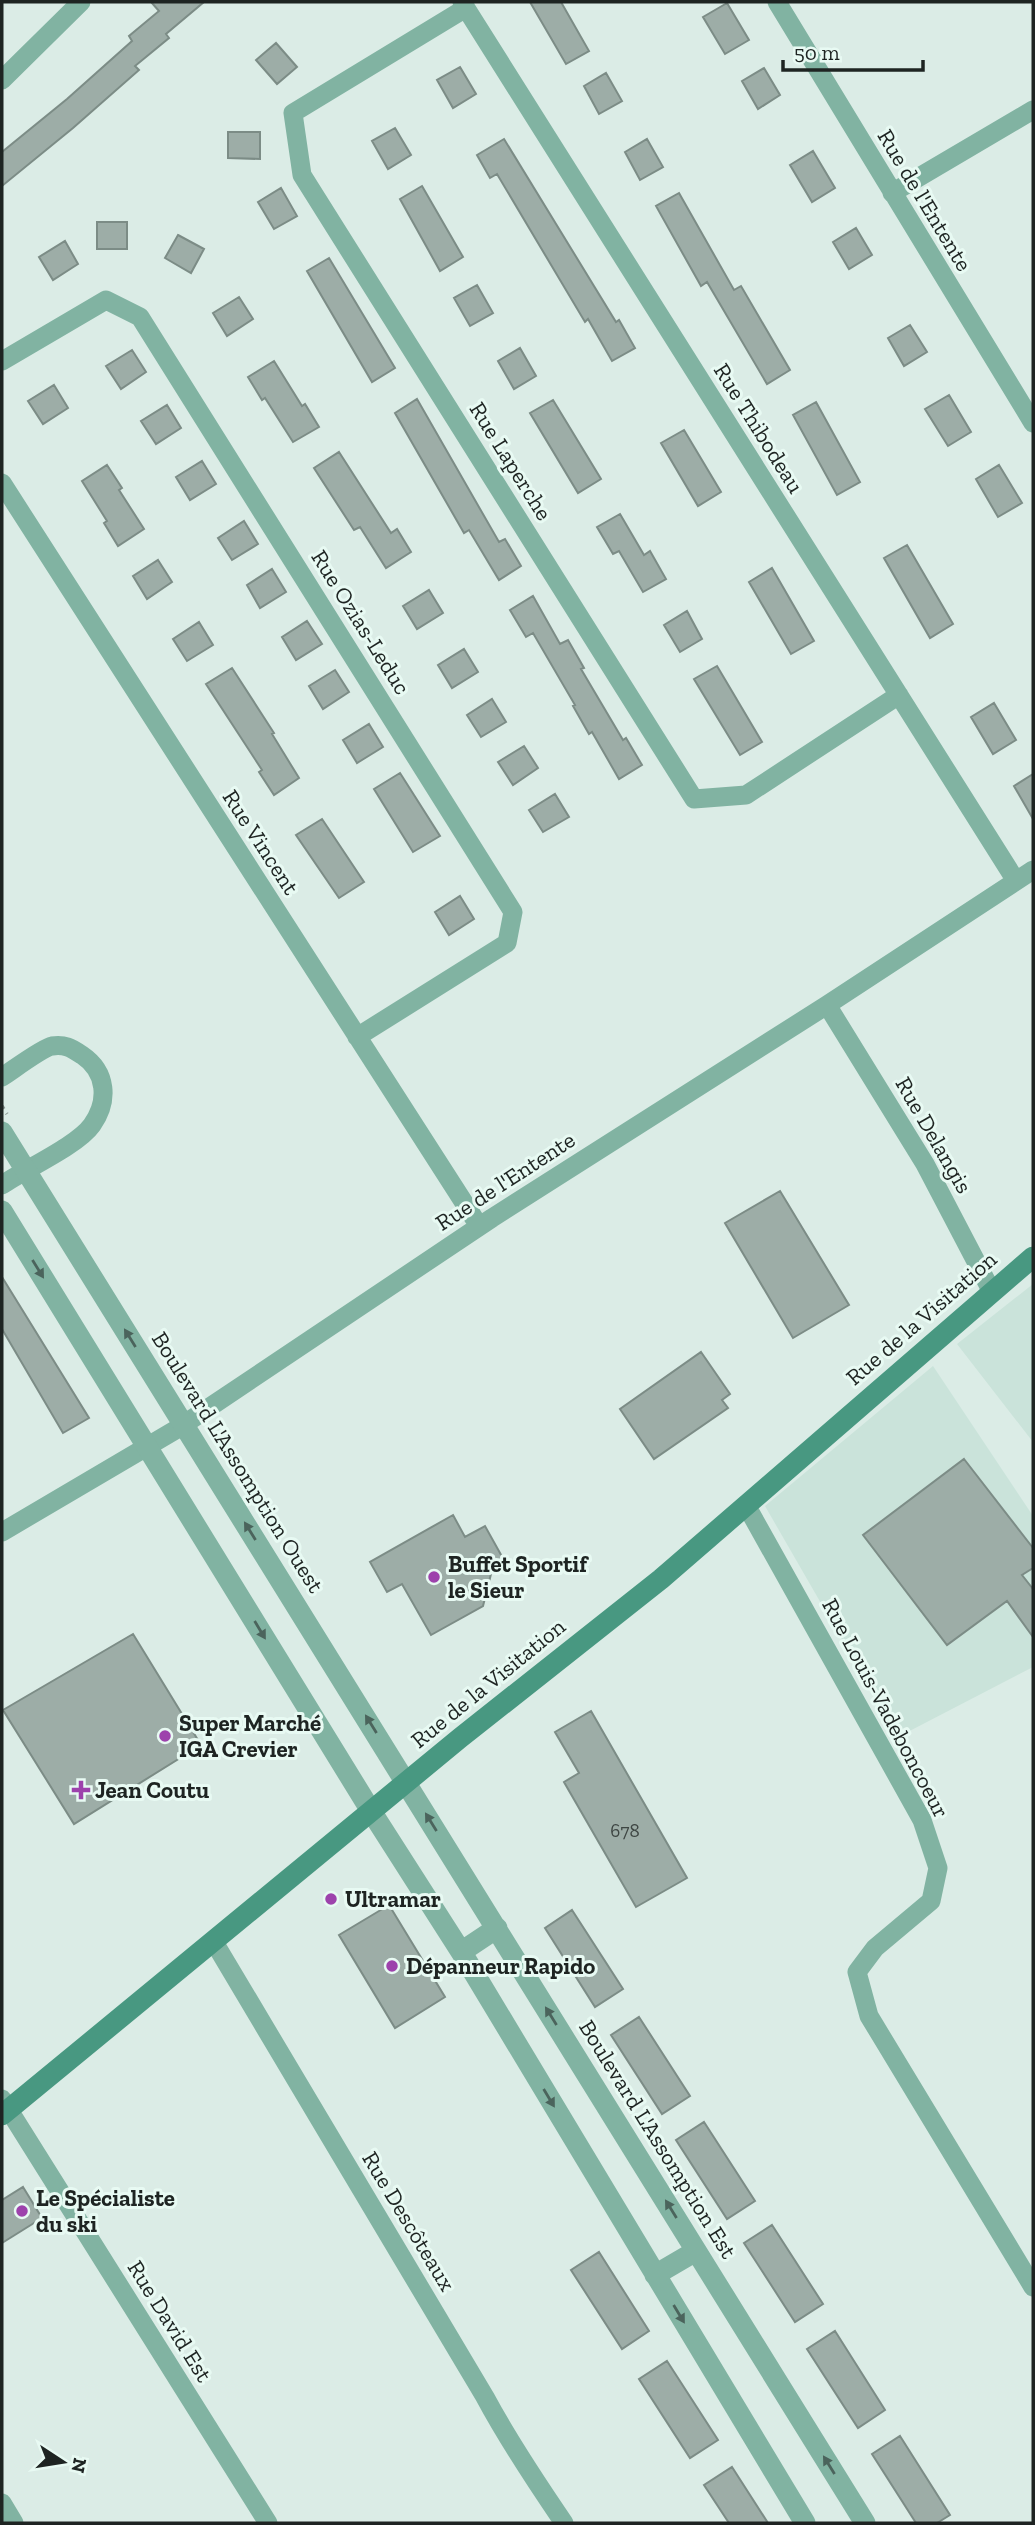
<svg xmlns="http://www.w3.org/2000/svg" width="1035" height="2525" font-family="'Zilla Slab',serif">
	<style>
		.built { fill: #cae3da }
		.building { fill: #9dada7; stroke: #7c8c86; stroke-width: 2 }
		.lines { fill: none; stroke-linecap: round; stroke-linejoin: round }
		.path { stroke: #899691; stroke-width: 3.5; stroke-dasharray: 3.5 5; stroke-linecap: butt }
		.minor { stroke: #81b3a2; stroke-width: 19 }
		.tertiary { stroke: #81b3a2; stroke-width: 21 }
		.secondary { stroke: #489881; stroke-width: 21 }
		.oneway { fill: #4b645c }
		.poi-dot { fill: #9d42ac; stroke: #e8faf3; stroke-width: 2.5 }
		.labels { text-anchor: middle; stroke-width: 6; stroke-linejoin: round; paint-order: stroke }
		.number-label { font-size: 19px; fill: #3e4643 }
		.street-label { font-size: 23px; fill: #1e2422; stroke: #e8faf3 }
		.poi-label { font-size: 23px; font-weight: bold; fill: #1e2422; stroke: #e8faf3; text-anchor: start }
	</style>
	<rect width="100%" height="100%" fill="#dbece6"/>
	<path class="built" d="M1033 1284V1442L957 1344Z
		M933 1366 1033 1516V1667L898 1737 765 1506Z"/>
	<path class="building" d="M151 2H204L166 34 169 38 135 66 139 70 73 128 2 186V152L67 99 132 41 129 36 159 11Z
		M530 2H561L589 51 566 64Z
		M727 3 749 40 725 54 703 17Z
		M276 43 297 67 277 84 256 60Z
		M460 67 476 94 453 108 437 80Z
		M764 68 780 95 758 109 742 81Z
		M606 73 622 101 599 114 584 86Z
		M395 128 411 155 388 169 372 141Z
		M228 132H260V159L228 158Z
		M504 139 616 322 619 320 635 348 612 361 588 319 585 322 497 174 490 178 477 155Z
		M647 139 663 167 640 180 625 152Z
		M813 151 835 188 812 202 790 165Z
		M422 186 463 257 440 271 400 199Z
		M281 188 297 216 274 229 258 202Z
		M679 193 734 290 741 286 790 370 767 384 707 282 701 286 656 206Z
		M97 222H127V249H97Z
		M856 228 872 255 849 269 833 242Z
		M178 235 204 249 191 273 165 258Z
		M65 241 78 264 53 280 39 257Z
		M329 258 395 368 372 382 307 271Z
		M477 285 493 313 470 326 454 298Z
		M239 297 253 319 227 336 213 313Z
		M910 325 927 352 904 366 888 338Z
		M520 348 536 376 514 389 498 361Z
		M132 350 146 372 121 389 106 366Z
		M274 361 302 406 305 404 319 427 293 442 265 398 262 400 248 377Z
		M54 385 68 408 43 424 28 401Z
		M949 395 971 432 948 446 925 409Z
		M417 399 499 542 505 539 521 566 499 580 469 530 464 533 395 413Z
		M553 400 601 479 578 493 530 413Z
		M816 402 860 482 837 495 793 415Z
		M167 405 181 428 156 444 141 421Z
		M684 430 721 492 698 506 661 443Z
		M339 452 391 533 397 529 411 552 386 568 360 527 354 530 314 468Z
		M202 461 216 484 190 500 176 477Z
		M107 465 122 488 119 490 144 529 118 546 104 523 107 521 82 481Z
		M999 465 1022 503 998 517 976 479Z
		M620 514 644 555 650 551 666 579 643 592 619 551 613 554 597 527Z
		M244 521 258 544 232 560 218 538Z
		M907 545 953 624 930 638 884 558Z
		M158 560 172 582 147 599 133 576Z
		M772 568 814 641 791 654 749 582Z
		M272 569 286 592 260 608 247 585Z
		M429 590 443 613 417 629 403 606Z
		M533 596 560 644 568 640 584 668 581 669 623 740 626 738 642 765 619 779 592 732 589 734 573 706 575 705 533 633 526 637 510 610Z
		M687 611 702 639 680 652 664 625Z
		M307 621 322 644 296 660 282 637Z
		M199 622 213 645 187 661 173 639Z
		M464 649 478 672 452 688 438 665Z
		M717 666 762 742 740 755 694 679Z
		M232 668 274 733 272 734 299 778 274 795 259 772 262 770 206 684Z
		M335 670 349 692 323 709 309 686Z
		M492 699 506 722 481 737 467 715Z
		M994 703 1016 740 993 754 971 717Z
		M369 724 383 747 357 763 343 740Z
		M524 746 538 768 513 785 498 762Z
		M400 773 440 836 413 852 374 789Z
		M1033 774V819L1014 786Z
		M555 794 569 817 543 832 529 810Z
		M322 819 364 882 339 898 296 835Z
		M460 896 474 919 449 935 435 912Z
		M780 1191 849 1305 793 1338 725 1223Z
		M2 1277 89 1418 63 1433 2 1329Z
		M701 1352 730 1394 722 1400 728 1408 654 1459 620 1409Z
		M964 1459 1033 1548V1568L1022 1575 1033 1589V1637L1007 1601 947 1645 863 1535Z
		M453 1515 465 1537 485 1526 505 1562 492 1570 483 1606 431 1635 402 1584 387 1592 370 1562Z
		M133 1634 201 1745 74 1824 3 1710Z
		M591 1711 687 1878 636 1907 564 1782 579 1773 555 1732Z
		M389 1905 445 1997 395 2028 339 1935Z
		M572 1910 623 1989 595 2007 545 1928Z
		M639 2017 690 2096 662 2114 611 2035Z
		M704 2122 755 2201 727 2219 676 2140Z
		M23 2187 42 2218 2 2243V2200Z
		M772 2225 823 2304 795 2322 744 2243Z
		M599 2252 649 2331 622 2349 571 2270Z
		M835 2331 885 2410 858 2428 807 2349Z
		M667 2361 718 2440 690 2458 639 2379Z
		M900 2436 950 2515 937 2523H916L872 2454Z
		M732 2467 768 2523H729L704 2485Z"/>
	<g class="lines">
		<path class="path" d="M2 1106 7 1114"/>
		<path class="minor" d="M462 2 1016 881
			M777 2 1033 423
			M466 8 293 113 302 175 694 799 746 795 899 695
			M2 80 81 2
			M892 193 1033 110
			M2 361 106 300 140 317 513 912 507 943 357 1037
			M2 483 479 1226
			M827 1005 925 1164 992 1292
			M2 1077C13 1070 42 1048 52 1046 65 1044 71 1048 82 1055 107 1072 109 1101 92 1125 77 1146 25 1169 2 1185
			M746 1505 922 1820 938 1868 931 1901 875 1948 857 1972 869 2016 1033 2287
			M2 1532 177 1429 492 1218 827 1005 1033 870
			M214 1942 485 2397C508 2440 536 2482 564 2523
			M2 2099 268 2523
			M2 2503 14 2523"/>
		<path class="tertiary" d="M2 1132 865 2523
			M2 1211 371 1811 465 1958 805 2523
			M461 1952 497 1928
			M655 2275 696 2251"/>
		<path class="secondary" d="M2 2115 460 1738 661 1579 1033 1257"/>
	</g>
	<defs><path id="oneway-solid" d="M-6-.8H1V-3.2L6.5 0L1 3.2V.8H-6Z" transform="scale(1.75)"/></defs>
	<g class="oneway">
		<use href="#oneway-solid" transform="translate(38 1269) rotate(58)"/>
		<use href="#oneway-solid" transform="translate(130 1338) rotate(-122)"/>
		<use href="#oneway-solid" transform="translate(250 1531) rotate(-122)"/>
		<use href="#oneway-solid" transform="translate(260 1630) rotate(59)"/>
		<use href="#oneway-solid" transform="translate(371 1724) rotate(-122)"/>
		<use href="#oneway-solid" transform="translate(431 1822) rotate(-122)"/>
		<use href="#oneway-solid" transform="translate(551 2016) rotate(-122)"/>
		<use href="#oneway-solid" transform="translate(549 2098) rotate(59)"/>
		<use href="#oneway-solid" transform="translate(671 2209) rotate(-122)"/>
		<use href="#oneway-solid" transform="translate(679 2314) rotate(59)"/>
		<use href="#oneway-solid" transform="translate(829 2465) rotate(-122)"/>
	</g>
	<g class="poi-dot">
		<circle cx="434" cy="1577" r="7"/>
		<circle cx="165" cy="1736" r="7"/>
		<path d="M77.5 1779.5h7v7h7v7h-7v7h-7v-7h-7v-7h7z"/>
		<circle cx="331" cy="1899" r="7"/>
		<circle cx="392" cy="1966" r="7"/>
		<circle cx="22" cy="2211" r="7"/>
	</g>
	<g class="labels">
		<g class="number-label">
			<text x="625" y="1837">678</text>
		</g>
		<g class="street-label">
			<text transform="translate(925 200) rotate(59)" y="8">Rue de l'Entente</text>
			<text transform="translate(759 428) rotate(58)" y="8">Rue Thibodeau</text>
			<text transform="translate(511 461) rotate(58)" y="8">Rue Laperche</text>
			<text transform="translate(361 622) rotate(58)" y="8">Rue Ozias-Leduc</text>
			<text transform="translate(261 842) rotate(57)" y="8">Rue Vincent</text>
			<text transform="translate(934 1135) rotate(60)" y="8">Rue Delangis</text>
			<text transform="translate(505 1181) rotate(-33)" y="8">Rue de l'Entente</text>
			<text transform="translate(921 1318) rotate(-41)" y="8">Rue de la Visitation</text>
			<text transform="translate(238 1462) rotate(58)" y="8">Boulevard L'Assomption Ouest</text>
			<text transform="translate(488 1683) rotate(-39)" y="8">Rue de la Visitation</text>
			<text transform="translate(886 1708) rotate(62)" y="8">Rue Louis-Vadeboncoeur</text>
			<text transform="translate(658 2139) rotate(58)" y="8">Boulevard L'Assomption Est</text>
			<text transform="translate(409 2221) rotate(59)" y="8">Rue Descôteaux</text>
			<text transform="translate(170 2321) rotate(58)" y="8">Rue David Est</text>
		</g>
		<g class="poi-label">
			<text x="448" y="1572">Buffet Sportif<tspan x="448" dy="26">le Sieur</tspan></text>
			<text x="179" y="1731">Super Marché<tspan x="179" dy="26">IGA Crevier</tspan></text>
			<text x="95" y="1798">Jean Coutu</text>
			<text x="345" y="1907">Ultramar</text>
			<text x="406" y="1974">Dépanneur Rapido</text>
			<text x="36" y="2206">Le Spécialiste<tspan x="36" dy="26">du ski</tspan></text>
		</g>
	</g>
	<rect width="1035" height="2525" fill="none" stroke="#1e2422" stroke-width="7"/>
	<g transform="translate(63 2462) rotate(102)" stroke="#e8faf3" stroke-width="5" paint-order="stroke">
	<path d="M0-5L12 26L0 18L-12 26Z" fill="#1e2422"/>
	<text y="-10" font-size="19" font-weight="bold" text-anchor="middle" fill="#1e2422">N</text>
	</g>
	<path d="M783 60v10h140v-10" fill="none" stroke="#1e2422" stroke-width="3.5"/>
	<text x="794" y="60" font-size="21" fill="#1e2422" stroke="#e8faf3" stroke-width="5" paint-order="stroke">50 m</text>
</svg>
